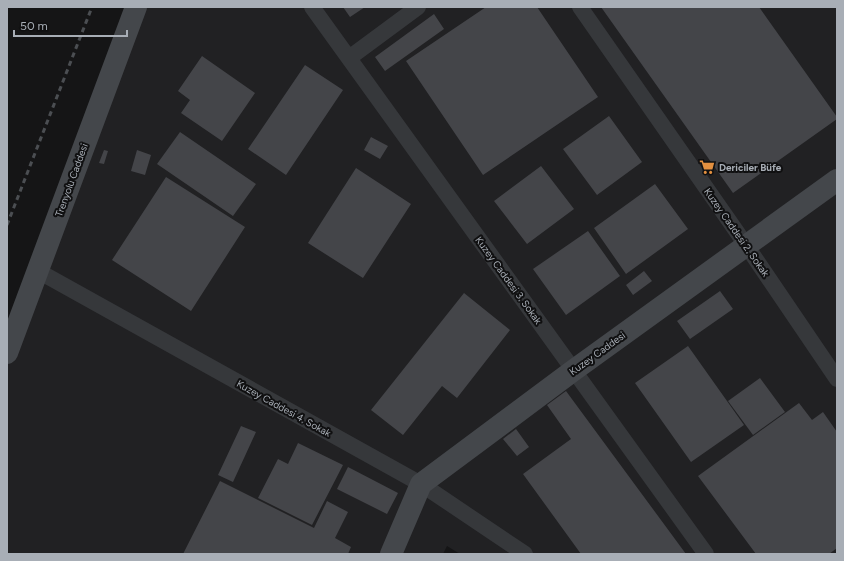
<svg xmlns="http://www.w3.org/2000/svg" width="844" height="561" font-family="Figtree,sans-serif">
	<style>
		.built { fill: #212123 }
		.building { fill: #444549 }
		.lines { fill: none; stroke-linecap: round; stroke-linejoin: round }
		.street { stroke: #36383b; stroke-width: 16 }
		.secondary { stroke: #44474b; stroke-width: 22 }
		.rail { stroke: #4b4e52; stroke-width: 3; stroke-dasharray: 5 4; stroke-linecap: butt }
		.labels { text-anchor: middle; stroke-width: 4; stroke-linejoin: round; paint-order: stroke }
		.poi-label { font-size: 10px; font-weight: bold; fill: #a8aeb6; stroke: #101011; text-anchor: start }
		.street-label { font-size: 10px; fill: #a8aeb6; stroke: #101011 }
	</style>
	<rect width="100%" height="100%" fill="#151516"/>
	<path class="built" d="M134 7H837V554H460L447 546 443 554H7V340Z"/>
	<path class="building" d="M343 7H365L350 17Z
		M486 7H537L598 97 483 175 406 61Z
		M601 7H759L837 117V119L733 193Z
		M434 14 444 29 385 71 375 57Z
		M202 56 255 93 222 141 181 113 190 100 178 91Z
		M305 65 343 90 286 175 248 149Z
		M609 116 642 162 597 195 563 149Z
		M180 132 256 184 233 216 157 164Z
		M371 137 388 146 380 159 364 150Z
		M104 150 108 151 104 164 99 163Z
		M137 150 151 155 145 175 131 171Z
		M541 166 574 209 527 244 494 201Z
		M356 168 411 204 363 278 308 243Z
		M166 177 245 227 191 311 112 260Z
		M655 184 688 229 626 274 594 228Z
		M588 231 620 276 566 315 533 269Z
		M644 271 652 281 633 295 626 285Z
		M720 291 733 309 690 339 677 321Z
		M464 293 510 330 457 398 442 386 403 435 371 410Z
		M688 346 744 425 691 462 635 383Z
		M760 378 785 412 753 435 728 401Z
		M566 391 686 554H581L523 474 571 439 547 405Z
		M799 403 812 420 823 412 837 432V548L829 554H756L698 476Z
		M241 426 256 432 233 482 218 475Z
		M516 429 529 447 517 456 503 439Z
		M298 443 343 465 312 525 258 498 278 459 288 464Z
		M348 467 398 493 387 514 337 489Z
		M220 481 314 528 327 501 348 512 335 538 351 547 348 554H183Z"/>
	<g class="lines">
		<path class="street" d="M312 7 706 554
			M580 7 746 245 837 379
			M349 58 418 7
			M38 271 421 484 525 554"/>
		<path class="secondary" d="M7 353 136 7
			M391 554 421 484 574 370 837 180"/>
		<path class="rail" d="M7 225 92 7"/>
	</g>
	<defs>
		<g id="supermarket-bare" transform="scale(1.2)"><path d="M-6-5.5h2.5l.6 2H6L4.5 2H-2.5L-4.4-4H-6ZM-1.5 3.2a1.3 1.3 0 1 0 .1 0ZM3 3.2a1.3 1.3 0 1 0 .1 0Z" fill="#e39040" stroke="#101011" stroke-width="2.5" paint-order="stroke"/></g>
	</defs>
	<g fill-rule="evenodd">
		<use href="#supermarket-bare" x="707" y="167"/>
	</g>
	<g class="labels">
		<g class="poi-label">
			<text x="719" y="171">Dericiler Büfe</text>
		</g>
		<g class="street-label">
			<text transform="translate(71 180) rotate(-70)" y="4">Trenyolu Caddesi</text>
			<text transform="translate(737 232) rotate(55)" y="4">Kuzey Caddesi 2. Sokak</text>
			<text transform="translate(509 280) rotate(54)" y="4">Kuzey Caddesi 3. Sokak</text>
			<text transform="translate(597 353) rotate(-36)" y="4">Kuzey Caddesi</text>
			<text transform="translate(284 408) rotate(29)" y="4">Kuzey Caddesi 4. Sokak</text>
		</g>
	</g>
	<rect width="844" height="561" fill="none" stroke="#a8aeb6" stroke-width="16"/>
	<path d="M14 30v6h113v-6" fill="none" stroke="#a8aeb6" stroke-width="2"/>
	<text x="20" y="30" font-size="12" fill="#a8aeb6" stroke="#101011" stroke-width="3" paint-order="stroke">50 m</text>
</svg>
